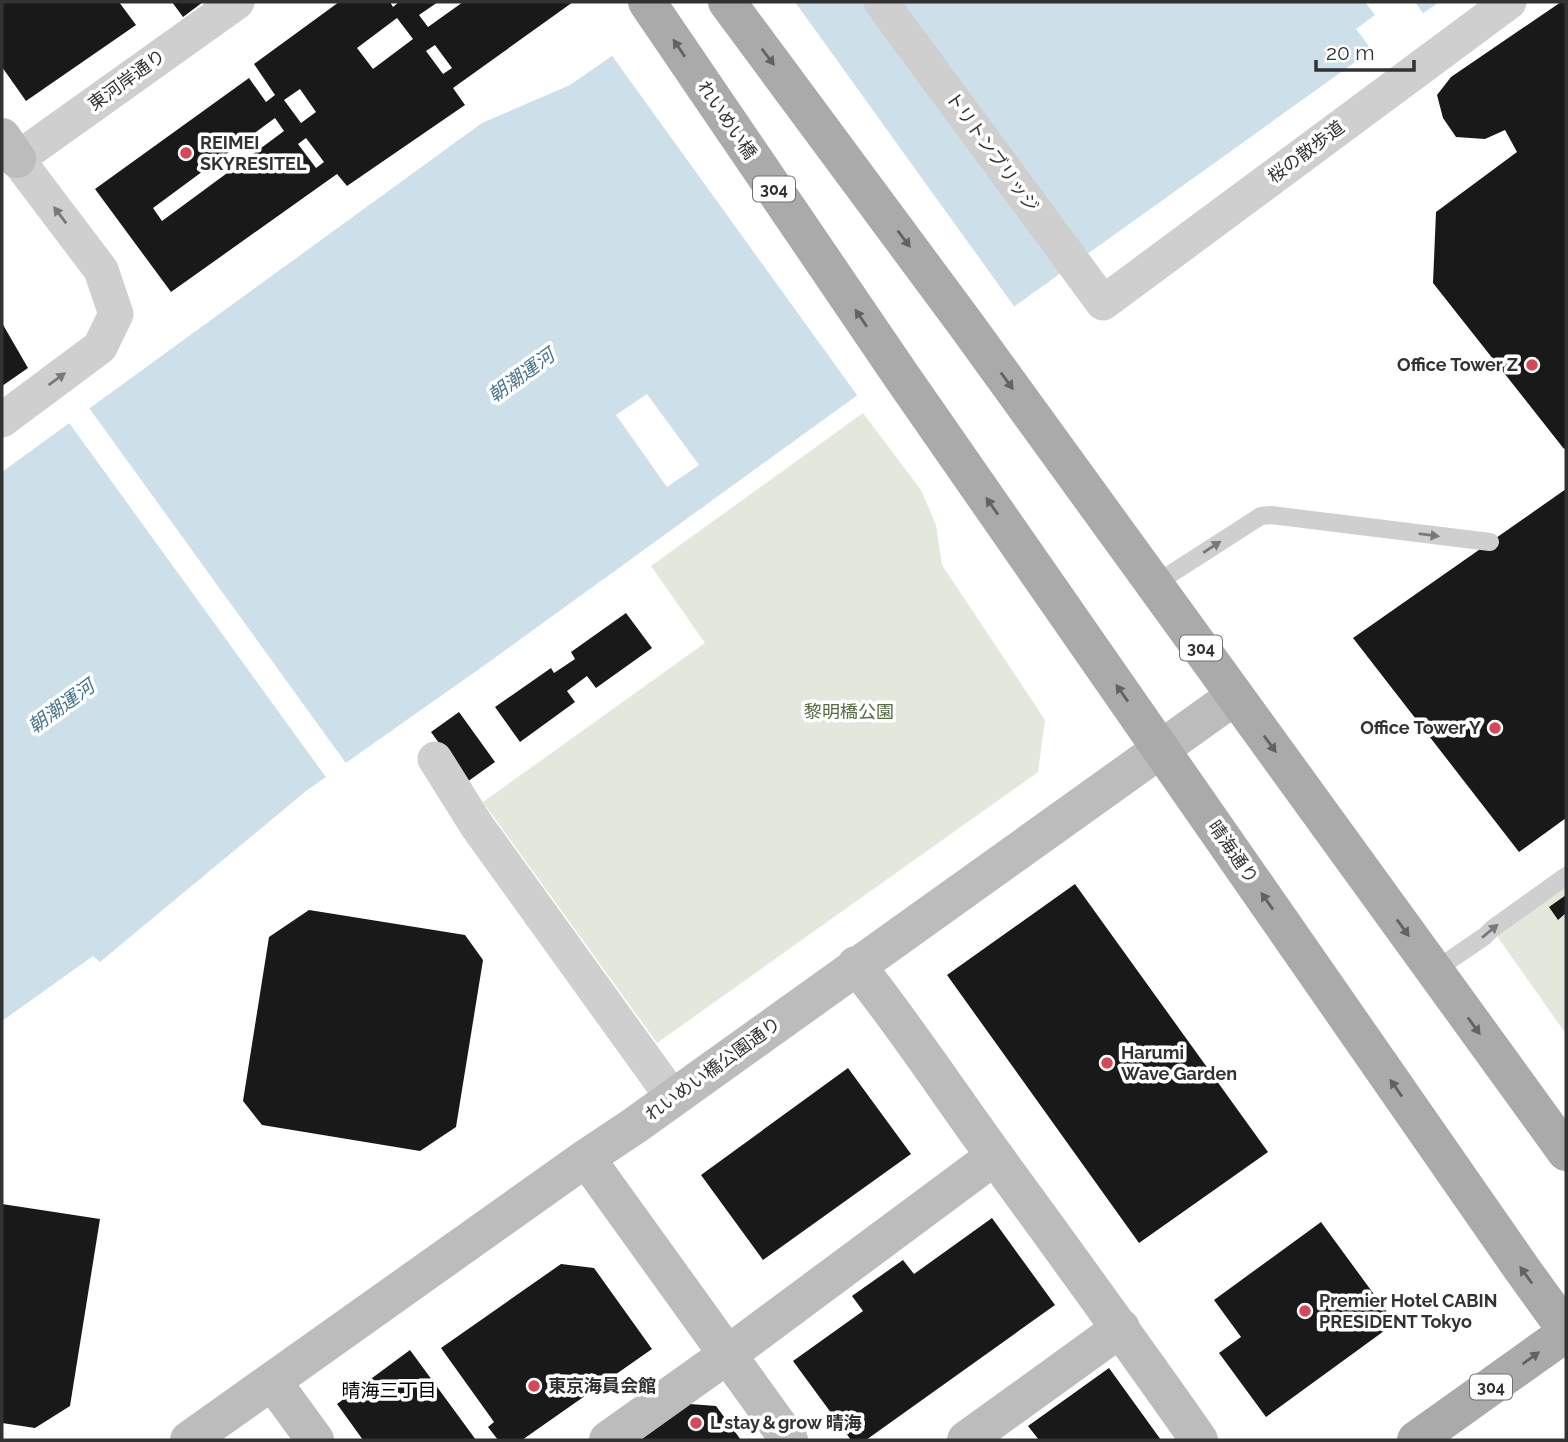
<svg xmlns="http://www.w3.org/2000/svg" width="1568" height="1442" font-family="Raleway,'Noto Sans JP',sans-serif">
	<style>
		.green { fill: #e2e8dc }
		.water { fill: #cddfe8 }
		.pier { fill: #fff }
		.building { fill: #191919; fill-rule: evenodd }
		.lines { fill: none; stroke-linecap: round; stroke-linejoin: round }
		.lane { stroke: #cfcfcf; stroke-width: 18 }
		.street { stroke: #cfcfcf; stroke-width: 35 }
		.secondary { stroke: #bcbcbc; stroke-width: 38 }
		.primary { stroke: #aaa; stroke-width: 38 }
		.oneway { fill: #626262 }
		.oneway2 { fill: #797979 }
		.poi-dot { fill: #d54857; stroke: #fff; stroke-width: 2.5 }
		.labels { text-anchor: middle; stroke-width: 7; stroke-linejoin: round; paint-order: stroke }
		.shield { fill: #fff; stroke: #707070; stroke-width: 2 }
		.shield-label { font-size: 16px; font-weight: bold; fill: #323232 }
		.street-label { font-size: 18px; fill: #323232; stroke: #fff }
		.poi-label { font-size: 18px; font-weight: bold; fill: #323232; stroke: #fff; text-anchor: start }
		.park-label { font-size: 18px; fill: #566a43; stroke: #fff }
		.water-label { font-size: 19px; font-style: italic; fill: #47748d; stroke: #fff }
		.neighbourhood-label { font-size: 19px; fill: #000; stroke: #fff }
	</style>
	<rect width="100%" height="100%" fill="#fff"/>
	<path class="green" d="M863 413 921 490 936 525 942 565 1045 720 1038 772 657 1043 483 802 705 643 651 566Z
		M1566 876V1034L1492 929Z"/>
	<path class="water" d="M690 2H1439L1012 308 1001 293 928 344 489 662 306 791 100 962 93 956 2 1021V472L482 123 570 85Z"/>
	<path class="pier" d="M684 2H795L1016 309 1012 311H1010L1000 297 859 398 610 53Z
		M1365 2H1415L1425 16 1374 53 1356 29 1375 15Z
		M647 394 699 465 667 487 616 415Z
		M87 405 348 766 328 780 67 420Z"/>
	<path class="building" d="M2 2H119L136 25 26 101 2 67Z
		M172 2H203L183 17Z
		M339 2H390L393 7 399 2H438L419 15 428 27 463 2H573L453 88 465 105 347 186 337 174 171 292 95 189 249 78 266 102 275 95 254 64ZM397 18 413 39 373 69 357 48ZM435 45 452 68 443 74 426 51ZM300 89 316 112 301 123 284 100ZM275 118 284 131 162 221 153 208ZM306 138 324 162 316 168 298 144Z
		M1561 2H1566V447L1564 449 1433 283 1436 212 1517 152 1505 130 1485 139 1456 137 1443 118 1437 95 1451 77Z
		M2 323 28 368 2 386Z
		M1566 489V818L1519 852 1353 638Z
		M626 613 652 648 596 688 587 676 567 691 575 702 520 742 495 707 551 668 554 673 575 659 571 652Z
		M459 712 495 762 467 782 431 732Z
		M1075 884 1268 1152 1139 1243 947 975Z
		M1566 895V913L1558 920 1549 907Z
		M309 910 465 935 483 960 456 1127 420 1151 262 1125 243 1101 269 937Z
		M848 1068 911 1154 763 1260 701 1175Z
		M2 1204 100 1219 70 1406 35 1428 2 1423Z
		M992 1218 1055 1305 866 1440H851L793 1361 863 1311 852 1296 903 1260 914 1274Z
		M1321 1222 1395 1323 1266 1417 1219 1353 1241 1337 1214 1300Z
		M561 1264 594 1268 652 1349 522 1440H498L488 1427 494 1422 441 1348Z
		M410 1350 476 1440H363L337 1404Z
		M1109 1368 1161 1440H1039L1028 1426Z
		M690 1404 716 1406 741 1440H640Z"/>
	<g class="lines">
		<path class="lane" d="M1155 584 1253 521 1261 516 1271 515 1490 542
			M1434 971 1485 936 1492 929 1566 876"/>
		<path class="street" d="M881 2 1103 303 1509 2
			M2 420 100 347 116 314 101 270 17 159 237 2
			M435 759 477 826 673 1098"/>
		<path class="secondary" d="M2 137 17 159
			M856 965C905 1026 948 1092 994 1155 1063 1250 1132 1344 1199 1440
			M586 1158 789 1440
			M272 1381 315 1440
			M189 1440 586 1158 634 1126 1235 696
			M608 1440 727 1355 995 1156
			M966 1440 1121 1328"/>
		<path class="primary" d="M647 2 900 374 1522 1269 1566 1330
			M727 2 967 326 1566 1152
			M1416 1440 1566 1333"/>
	</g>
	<defs><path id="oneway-solid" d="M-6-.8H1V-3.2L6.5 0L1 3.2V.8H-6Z" transform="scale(1.75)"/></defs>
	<g class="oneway">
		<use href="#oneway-solid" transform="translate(679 48) rotate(-124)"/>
		<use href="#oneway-solid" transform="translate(768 57) rotate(53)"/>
		<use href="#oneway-solid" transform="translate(904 239) rotate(53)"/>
		<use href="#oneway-solid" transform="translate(861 318) rotate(-124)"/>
		<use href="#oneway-solid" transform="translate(1007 381) rotate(54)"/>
		<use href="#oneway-solid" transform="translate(992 506) rotate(-125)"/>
		<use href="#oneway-solid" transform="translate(1122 693) rotate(-125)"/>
		<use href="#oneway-solid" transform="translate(1270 744) rotate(54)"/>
		<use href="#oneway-solid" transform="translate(1267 901) rotate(-125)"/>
		<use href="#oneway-solid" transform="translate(1403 928) rotate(54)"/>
		<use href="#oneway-solid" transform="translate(1474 1026) rotate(54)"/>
		<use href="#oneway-solid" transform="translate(1396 1088) rotate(-125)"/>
		<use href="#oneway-solid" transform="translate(1526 1275) rotate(-126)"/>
		<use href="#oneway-solid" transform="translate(1531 1358) rotate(-36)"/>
	</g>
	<g class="oneway2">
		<use href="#oneway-solid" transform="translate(60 215) rotate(-127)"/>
		<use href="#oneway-solid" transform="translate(57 379) rotate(-36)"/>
		<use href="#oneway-solid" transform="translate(1429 535) rotate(7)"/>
		<use href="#oneway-solid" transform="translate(1212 547) rotate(-33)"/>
		<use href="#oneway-solid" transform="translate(1490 931) rotate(-40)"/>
	</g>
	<g class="poi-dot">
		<circle cx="186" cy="153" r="7"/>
		<circle cx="1532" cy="365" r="7"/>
		<circle cx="1495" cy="728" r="7"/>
		<circle cx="1107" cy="1063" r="7"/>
		<circle cx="1305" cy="1311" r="7"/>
		<circle cx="534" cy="1386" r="7"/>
		<circle cx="696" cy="1423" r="7"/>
	</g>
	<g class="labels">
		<g class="shield">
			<rect x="753" y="176.5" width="42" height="25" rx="5"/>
			<rect x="1180" y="635.5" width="42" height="25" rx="5"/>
			<rect x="1470" y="1374.5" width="42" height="25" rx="5"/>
		</g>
		<g class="shield-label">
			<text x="774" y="195">304</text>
			<text x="1201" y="654">304</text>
			<text x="1491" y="1393">304</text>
		</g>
		<g class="street-label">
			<text transform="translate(127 80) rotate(-36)" y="6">東河岸通り</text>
			<text transform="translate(727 120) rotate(56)" y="6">れいめい橋</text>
			<text transform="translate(992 152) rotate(54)" y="6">トリトンブリッジ</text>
			<text transform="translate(1306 152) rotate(-37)" y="6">桜の散歩道</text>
			<text transform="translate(1233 852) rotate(55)" y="6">晴海通り</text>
			<text transform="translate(713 1069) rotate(-36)" y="6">れいめい橋公園通り</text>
		</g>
		<g class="poi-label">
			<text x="200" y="149">REIMEI<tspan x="200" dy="21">SKYRESITEL</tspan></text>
			<text x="1518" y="371" text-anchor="end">Office Tower Z</text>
			<text x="1481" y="734" text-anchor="end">Office Tower Y</text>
			<text x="1121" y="1059">Harumi<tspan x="1121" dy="21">Wave Garden</tspan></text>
			<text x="1319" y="1307">Premier Hotel CABIN<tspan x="1319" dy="21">PRESIDENT Tokyo</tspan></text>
			<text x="548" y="1392">東京海員会館</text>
			<text x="710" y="1429">L stay＆grow 晴海</text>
		</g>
		<g class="park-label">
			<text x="849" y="718">黎明橋公園</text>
		</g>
		<g class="water-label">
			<text transform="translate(521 375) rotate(-36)" y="7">朝潮運河</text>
			<text transform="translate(61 706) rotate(-36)" y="7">朝潮運河</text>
		</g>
		<g class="neighbourhood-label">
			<text x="389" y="1397">晴海三丁目</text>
		</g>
	</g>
	<rect width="1568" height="1442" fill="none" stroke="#323232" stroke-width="7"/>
	<path d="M1316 60v10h98v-10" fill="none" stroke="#323232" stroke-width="3.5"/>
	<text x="1326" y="60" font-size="21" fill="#323232" stroke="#ffffff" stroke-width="5" paint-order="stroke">20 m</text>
</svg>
